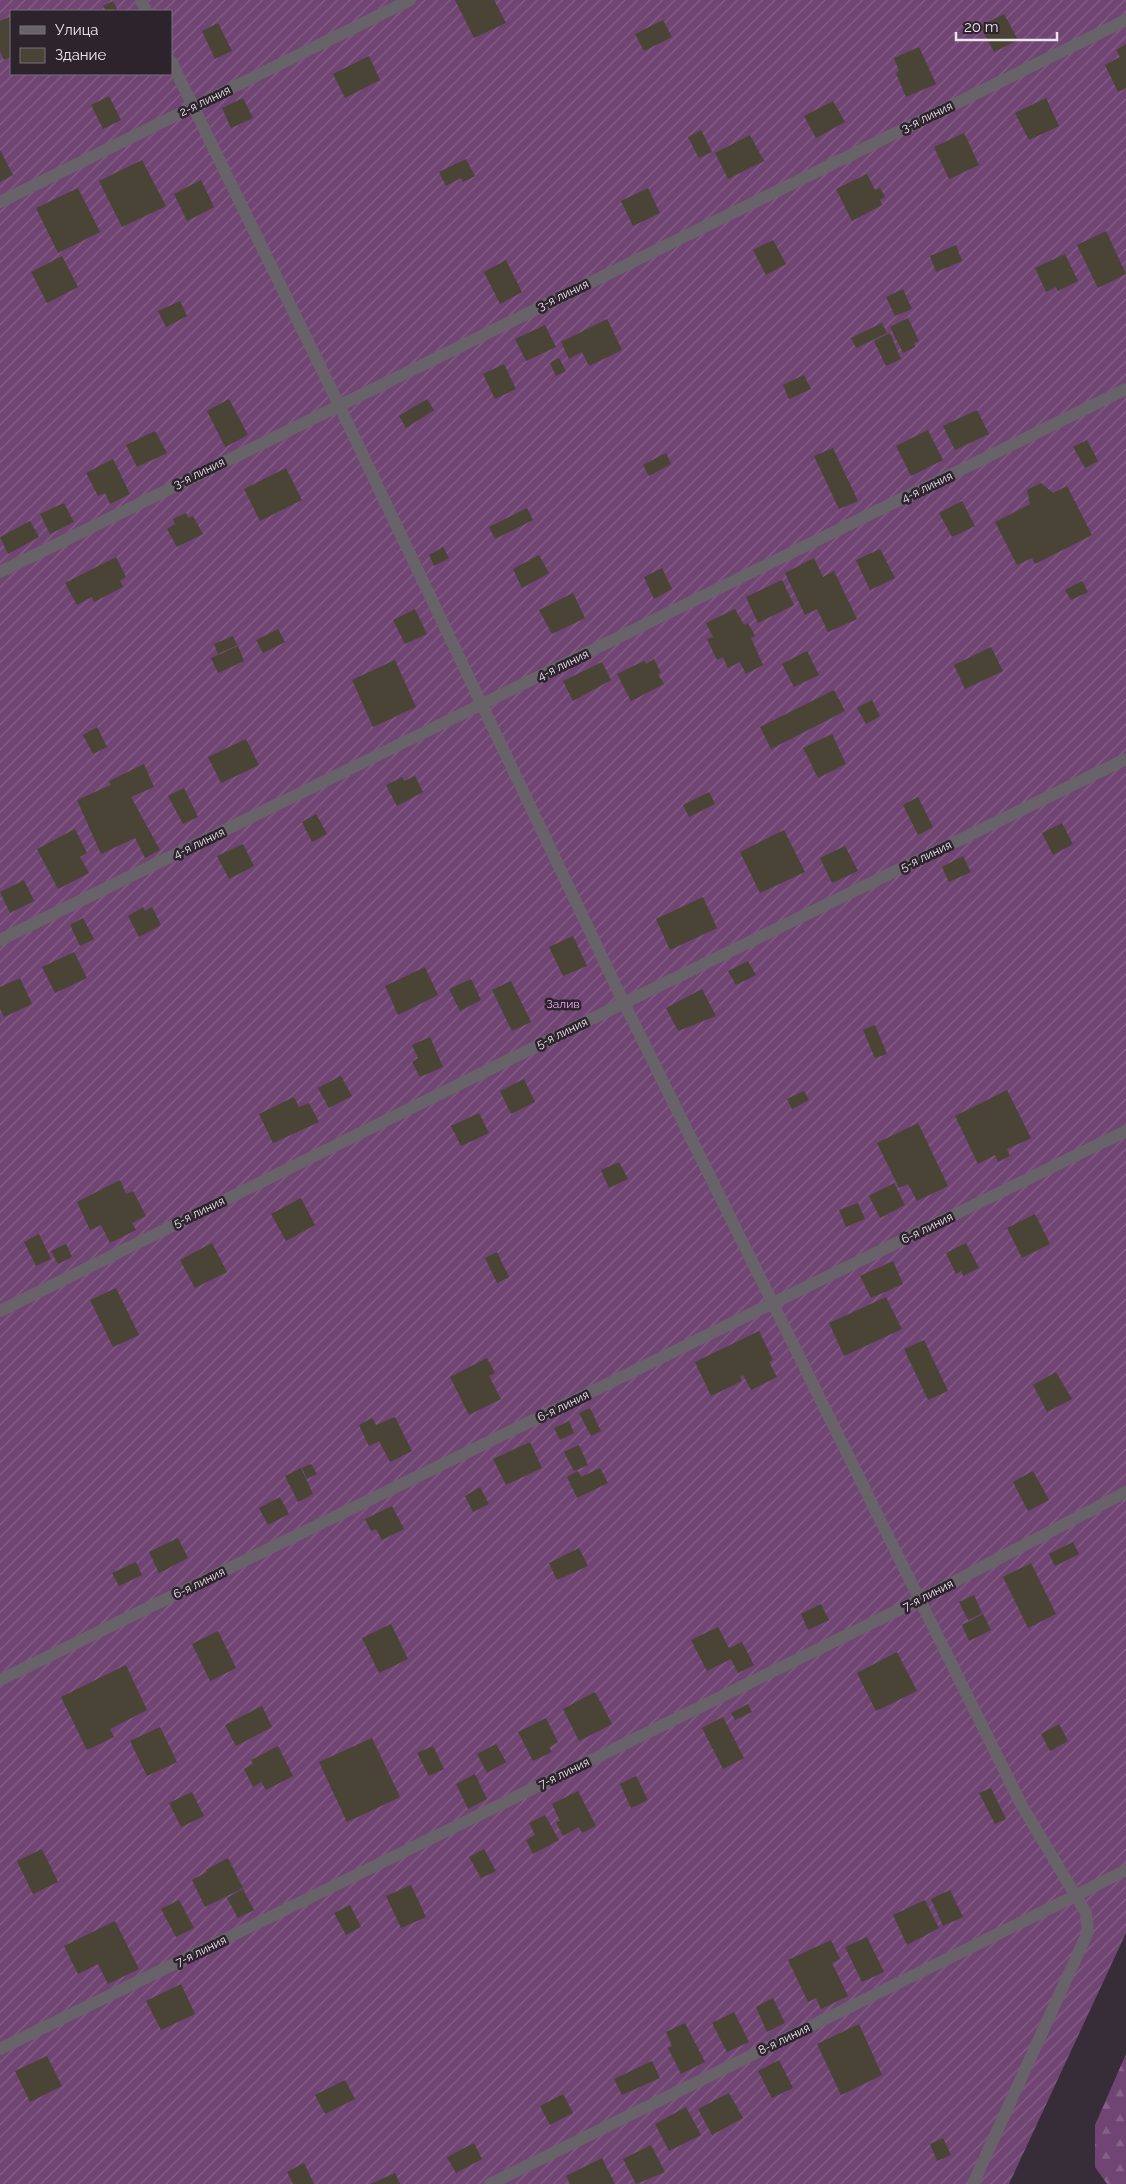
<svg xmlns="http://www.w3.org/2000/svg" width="1126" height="2184" font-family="Raleway,sans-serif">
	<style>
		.forest { fill: url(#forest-firs) }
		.garden { fill: url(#garden-furrows); fill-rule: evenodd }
		.building { fill: #494435 }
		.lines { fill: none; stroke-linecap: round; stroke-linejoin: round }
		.service { stroke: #686369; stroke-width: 12 }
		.minor { stroke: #686369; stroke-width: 12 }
		.labels { text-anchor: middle; stroke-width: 5; stroke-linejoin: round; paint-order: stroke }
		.street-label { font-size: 12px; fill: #ece5ec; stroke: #2d232d }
		.park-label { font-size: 12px; fill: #eca6ee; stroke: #2d232d }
	</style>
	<defs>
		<pattern id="forest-firs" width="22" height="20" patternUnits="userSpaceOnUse" patternTransform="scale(1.25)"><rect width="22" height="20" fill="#714573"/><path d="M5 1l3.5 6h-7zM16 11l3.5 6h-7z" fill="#856087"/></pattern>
		<pattern id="garden-furrows" width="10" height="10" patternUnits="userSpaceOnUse" patternTransform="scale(1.25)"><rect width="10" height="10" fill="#714573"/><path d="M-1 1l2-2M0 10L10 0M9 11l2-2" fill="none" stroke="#856087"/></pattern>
	</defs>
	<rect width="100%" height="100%" fill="#372d38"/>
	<path class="forest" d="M1126 2054V2184H1107L1095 2167V2125Z"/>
	<path class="garden" d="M0 0H1126V1933L1009 2184H0ZM11 11H171V74H11Z"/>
	<path class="building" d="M455 0H494L506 23 474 38Z
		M113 1 118 11H106L103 6Z
		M1004 14 1018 40 994 52 980 26Z
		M9 17 11 21V57L4 60 0 51V21Z
		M663 20 672 37 644 51 635 34Z
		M218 23 232 51 215 59 202 31Z
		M1126 44V88L1118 92 1105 65 1120 57 1116 50Z
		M919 47 936 84 906 97 896 73 899 71 894 58Z
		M369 56 380 80 345 98 333 74Z
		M109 96 121 120 103 129 91 105Z
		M243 98 253 118 231 128 222 108Z
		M1046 98 1059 126 1029 140 1015 113Z
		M833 101 845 122 816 138 804 116Z
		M701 130 712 152 699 158 688 137Z
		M964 133 979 165 949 179 934 147Z
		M750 135 764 161 728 179 715 153Z
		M0 150 13 175 0 182Z
		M466 159 475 176 463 182 461 178 446 186 439 172Z
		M142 160 166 206 122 227 99 181Z
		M867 174 875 190 880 188 885 197 880 200 882 205 852 221 836 189Z
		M201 180 214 207 187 221 174 194Z
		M78 188 100 232 58 253 36 208Z
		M648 188 660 213 633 226 621 201Z
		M1106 231 1126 274 1098 288 1077 245Z
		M773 240 786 264 766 275 753 250Z
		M956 245 962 261 936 272 930 256Z
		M1065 254 1078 281 1058 291 1056 287 1046 292 1035 268Z
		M62 256 78 287 47 303 31 272Z
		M506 260 522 292 500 304 484 272Z
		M903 289 912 309 895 316 886 297Z
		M180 301 187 316 166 327 158 311Z
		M908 318 919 341 914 343 915 347 903 353 890 327Z
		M607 319 622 350 589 366 582 352 569 359 561 342Z
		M882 323 887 333 856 348 851 338Z
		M545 325 556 347 526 361 515 339Z
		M890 333 901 359 886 366 874 341Z
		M559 358 566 371 556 376 550 363Z
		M504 364 516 389 495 399 483 374Z
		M804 375 811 389 789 399 783 385Z
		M229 399 248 435 225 447 207 411Z
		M427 399 434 410 406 428 399 416Z
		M977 410 989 434 955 450 943 426Z
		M928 430 943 460 911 476 896 446Z
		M155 431 167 453 137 467 126 445Z
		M1087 440 1098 461 1085 468 1073 447Z
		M833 448 858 501 839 509 814 456Z
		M666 453 671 464 649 476 643 465Z
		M113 459 130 494 110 504 105 493 98 496 86 473Z
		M286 468 302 500 260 521 244 489Z
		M1041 483 1053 493 1067 486 1092 535 1035 564 1032 558 1017 565 995 522 1030 504 1027 490Z
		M962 501 975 526 952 537 939 513Z
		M64 503 74 522 50 534 40 514Z
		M527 508 533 520 495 539 489 527Z
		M186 513 188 518 193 516 203 534 177 547 167 529 175 524 173 519Z
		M30 521 39 537 8 554 0 537Z
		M443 547 449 558 434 566 429 555Z
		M880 549 895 578 870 590 856 560Z
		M539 555 549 573 522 588 513 569Z
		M116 557 126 577 120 581 123 587 94 602 92 597 77 605 65 583Z
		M814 558 823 577 834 571 857 619 828 632 817 609 805 615 785 573Z
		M662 568 672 589 654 599 644 577Z
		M782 580 794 605 758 623 746 597Z
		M1082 581 1088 592 1071 600 1065 590Z
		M573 593 585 618 552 634 539 610Z
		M415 609 427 634 405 644 393 620Z
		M735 609 744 625 748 623 755 636 751 638 763 665 746 674 740 662 728 668 723 657 717 660 707 639 713 637 706 623Z
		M278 629 285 642 263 653 256 640Z
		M233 636 237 645 218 654 214 644Z
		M238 646 244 661 218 673 211 658Z
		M991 647 1003 671 965 689 954 665Z
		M807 651 819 675 794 687 782 664Z
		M654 659 661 673 658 674 664 684 631 701 617 674 644 661 646 664Z
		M395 660 416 707 373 727 352 680Z
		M602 662 611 680 573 701 563 681Z
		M834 690 845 711 771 749 760 727Z
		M872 700 880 716 866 724 857 708Z
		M97 727 107 747 93 754 83 735Z
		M832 734 846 764 818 778 803 748Z
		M246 739 259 765 221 783 208 757Z
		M144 764 154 787 131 797 160 850 145 858 135 838 101 854 77 800 111 785 109 781Z
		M415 776 423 792 397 806 386 785 402 777 404 781Z
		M184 788 198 817 183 824 168 796Z
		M709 792 715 804 689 817 683 805Z
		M918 797 933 827 918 835 903 805Z
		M316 814 327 834 312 842 302 822Z
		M1062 823 1073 844 1053 855 1042 833Z
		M75 829 87 853 80 857 89 873 58 889 37 849Z
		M784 830 805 872 760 893 740 852Z
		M243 844 254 866 229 879 217 856Z
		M845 846 858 871 832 883 820 858Z
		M963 856 971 872 949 882 942 867Z
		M24 880 34 901 10 913 0 892Z
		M703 897 717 928 670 950 656 919Z
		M143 907 145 911 152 907 161 925 139 937 128 916Z
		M83 918 94 939 80 946 70 925Z
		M573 936 587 966 563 976 549 947Z
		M74 952 87 978 55 993 42 967Z
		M748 961 756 975 736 985 728 971Z
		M425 967 438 995 398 1015 385 986Z
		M20 978 32 1004 4 1017 0 1009V987Z
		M471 979 481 1000 460 1011 449 989Z
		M511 981 531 1022 512 1031 492 990Z
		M702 989 716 1016 678 1031 666 1008Z
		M875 1025 887 1054 875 1058 863 1030Z
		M430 1037 443 1067 420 1077 412 1062 418 1058 412 1045Z
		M341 1076 352 1096 329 1108 318 1088Z
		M524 1079 535 1102 511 1114 500 1091Z
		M1007 1090 1031 1138 1007 1149 1010 1156 998 1162 995 1155 978 1164 955 1116Z
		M804 1091 809 1100 792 1109 787 1099Z
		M294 1097 299 1107 309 1103 319 1122 273 1143 259 1114Z
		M479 1113 489 1133 461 1146 451 1126Z
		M918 1123 948 1186 917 1201 908 1184 899 1188 877 1143Z
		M619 1162 628 1179 609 1188 601 1170Z
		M120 1180 126 1194 133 1191 146 1216 132 1223 136 1230 110 1243 101 1225 90 1230 77 1202Z
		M894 1183 905 1205 880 1218 869 1196Z
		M301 1198 315 1225 286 1241 271 1214Z
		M858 1203 865 1219 846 1227 839 1210Z
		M1035 1214 1050 1244 1022 1258 1007 1228Z
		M39 1234 51 1259 36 1266 24 1242Z
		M212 1243 227 1272 195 1288 180 1260Z
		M966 1243 979 1268 963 1276 961 1271 956 1274 946 1253Z
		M66 1244 72 1257 58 1264 51 1251Z
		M497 1252 509 1277 497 1283 485 1258Z
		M893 1261 903 1284 871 1298 860 1276Z
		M116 1288 139 1335 113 1347 90 1300Z
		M886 1297 902 1329 844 1356 829 1323Z
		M759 1331 773 1360 769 1362 777 1377 751 1390 743 1375 740 1377 742 1381 711 1396 695 1362Z
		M924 1340 948 1391 928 1400 904 1349Z
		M487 1358 495 1373 489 1376 501 1399 469 1415 450 1377Z
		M1056 1372 1072 1399 1047 1412 1033 1385Z
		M590 1408 601 1431 591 1436 579 1413Z
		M395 1417 412 1451 390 1462 379 1441 369 1446 359 1425 372 1418 376 1425Z
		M569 1421 574 1433 560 1440 554 1428Z
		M530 1442 542 1468 506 1485 493 1459Z
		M579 1445 588 1465 574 1471 564 1452Z
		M311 1464 317 1474 307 1479 302 1468Z
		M301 1468 313 1494 298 1502 285 1476Z
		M600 1468 608 1483 577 1498 567 1477 578 1471 581 1477Z
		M1033 1471 1049 1500 1028 1511 1013 1482Z
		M480 1487 489 1504 473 1512 465 1496Z
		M280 1497 289 1514 268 1525 259 1508Z
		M392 1506 404 1529 382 1540 376 1529 371 1531 365 1519Z
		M178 1538 188 1558 159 1573 149 1552Z
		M1073 1542 1079 1554 1055 1566 1049 1554Z
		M579 1548 588 1566 557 1580 549 1563Z
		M136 1562 142 1575 119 1586 112 1573Z
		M1031 1563 1056 1614 1028 1628 1003 1577Z
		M974 1595 982 1613 968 1620 959 1602Z
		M821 1604 829 1620 808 1630 801 1614Z
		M983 1614 991 1630 969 1641 962 1625Z
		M391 1624 408 1659 379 1673 362 1638Z
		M718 1627 729 1648 742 1642 754 1665 738 1673 731 1659 707 1671 691 1640Z
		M218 1631 236 1668 210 1681 192 1644Z
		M897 1652 917 1691 876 1711 857 1673Z
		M126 1665 147 1710 110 1729 114 1737 87 1750 61 1697Z
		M595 1692 612 1724 579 1741 563 1709Z
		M748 1704 752 1712 735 1720 731 1713Z
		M262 1706 272 1727 236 1746 225 1725Z
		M723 1717 744 1758 723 1769 702 1728Z
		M546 1718 558 1742 549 1747 552 1752 533 1761 518 1732Z
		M1059 1724 1068 1741 1050 1751 1041 1734Z
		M160 1727 177 1762 147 1776 130 1741Z
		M372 1738 400 1797 347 1822 319 1762Z
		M496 1744 506 1762 487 1773 477 1754Z
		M278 1746 293 1776 266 1790 261 1782 253 1787 244 1769 253 1764 251 1760Z
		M433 1746 444 1769 429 1776 417 1753Z
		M475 1774 487 1799 468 1809 456 1784Z
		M636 1776 648 1800 631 1808 620 1784Z
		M991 1788 1006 1819 995 1824 979 1793Z
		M578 1791 596 1826 582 1833 579 1827 563 1836 556 1822 560 1821 552 1804Z
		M192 1792 204 1816 181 1827 169 1803Z
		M545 1815 559 1840 533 1854 526 1840 535 1835 529 1823Z
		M42 1849 58 1882 33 1894 17 1861Z
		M484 1849 496 1871 481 1878 469 1857Z
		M228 1858 243 1888 205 1907 192 1880 207 1872 206 1870Z
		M411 1885 426 1917 401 1928 386 1896Z
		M243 1889 254 1910 238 1918 227 1898Z
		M950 1890 963 1917 943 1926 931 1899Z
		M179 1900 194 1928 176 1937 161 1909Z
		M925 1900 939 1928 907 1945 893 1915Z
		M350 1905 361 1927 346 1935 334 1913Z
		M115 1921 139 1969 108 1984 98 1964 78 1974 64 1946Z
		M867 1937 884 1972 862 1982 845 1947Z
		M831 1940 840 1959 832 1963 848 1996 821 2009 816 1998 808 2002 788 1960Z
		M181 1984 195 2014 161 2030 146 2001Z
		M773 1998 785 2023 767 2032 756 2007Z
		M734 2012 749 2042 727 2052 712 2023Z
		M685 2023 705 2062 681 2074 668 2048 672 2046 666 2032Z
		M859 2024 882 2075 841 2095 817 2044Z
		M47 2056 62 2086 30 2102 15 2071Z
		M779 2060 793 2088 772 2098 758 2071Z
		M652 2061 660 2078 622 2095 614 2079Z
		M345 2080 355 2099 325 2114 315 2095Z
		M729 2093 743 2118 712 2135 698 2109Z
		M563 2094 573 2113 550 2125 540 2106Z
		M686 2107 701 2135 669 2151 655 2124Z
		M943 2138 951 2155 937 2161 930 2144Z
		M474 2143 482 2159 456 2173 447 2157Z
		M651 2145 665 2172 636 2184 623 2159Z
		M602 2158 615 2184H570L566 2176Z
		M304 2163 314 2184H293L287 2172Z
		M395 2173 400 2184H371Z"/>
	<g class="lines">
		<path class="service" d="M1077 1895 1126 1870"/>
		<path class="minor" d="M141 0 146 11
			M171 61 339 405 624 1003 1021 1804 1086 1913 1088 1932 1082 1945 973 2184
			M0 202 410 0
			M0 572 1126 20
			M0 940 1126 389
			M0 1311 624 1003 1126 759
			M0 1680 1126 1131
			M0 2049 921 1599 1126 1492
			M490 2184 1077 1895"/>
	</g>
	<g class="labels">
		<g class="street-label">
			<text transform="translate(205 101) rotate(-26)" y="4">2-я линия</text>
			<text transform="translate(927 117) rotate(-26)" y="4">3-я линия</text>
			<text transform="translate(563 295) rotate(-26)" y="4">3-я линия</text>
			<text transform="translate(199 473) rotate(-26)" y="4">3-я линия</text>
			<text transform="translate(927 487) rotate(-26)" y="4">4-я линия</text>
			<text transform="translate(563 665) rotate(-26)" y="4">4-я линия</text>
			<text transform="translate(199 843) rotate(-26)" y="4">4-я линия</text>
			<text transform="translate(926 856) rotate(-26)" y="4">5-я линия</text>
			<text transform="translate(562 1033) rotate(-26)" y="4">5-я линия</text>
			<text transform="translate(199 1212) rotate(-26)" y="4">5-я линия</text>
			<text transform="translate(927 1228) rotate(-26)" y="4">6-я линия</text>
			<text transform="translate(563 1406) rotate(-26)" y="4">6-я линия</text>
			<text transform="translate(199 1583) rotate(-26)" y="4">6-я линия</text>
			<text transform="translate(928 1595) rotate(-27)" y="4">7-я линия</text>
			<text transform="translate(564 1773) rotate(-26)" y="4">7-я линия</text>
			<text transform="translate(201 1951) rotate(-26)" y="4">7-я линия</text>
			<text transform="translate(784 2039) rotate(-26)" y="4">8-я линия</text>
		</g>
		<g class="park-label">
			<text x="563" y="1008">Залив</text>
		</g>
	</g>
	<rect x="10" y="10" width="162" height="65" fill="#2d232d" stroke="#797179"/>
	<rect x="20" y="26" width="25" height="8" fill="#686369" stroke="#797179"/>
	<text x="55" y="35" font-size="15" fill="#ece5ec">Улица</text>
	<rect x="20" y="48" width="25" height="15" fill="#494435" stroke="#797179"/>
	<text x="55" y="60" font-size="15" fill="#ece5ec">Здание</text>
	<path d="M956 32v8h101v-8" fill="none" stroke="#ece5ec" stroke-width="2.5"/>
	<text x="964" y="32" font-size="15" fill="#ece5ec" stroke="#2d232d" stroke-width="4" paint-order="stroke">20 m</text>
</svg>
